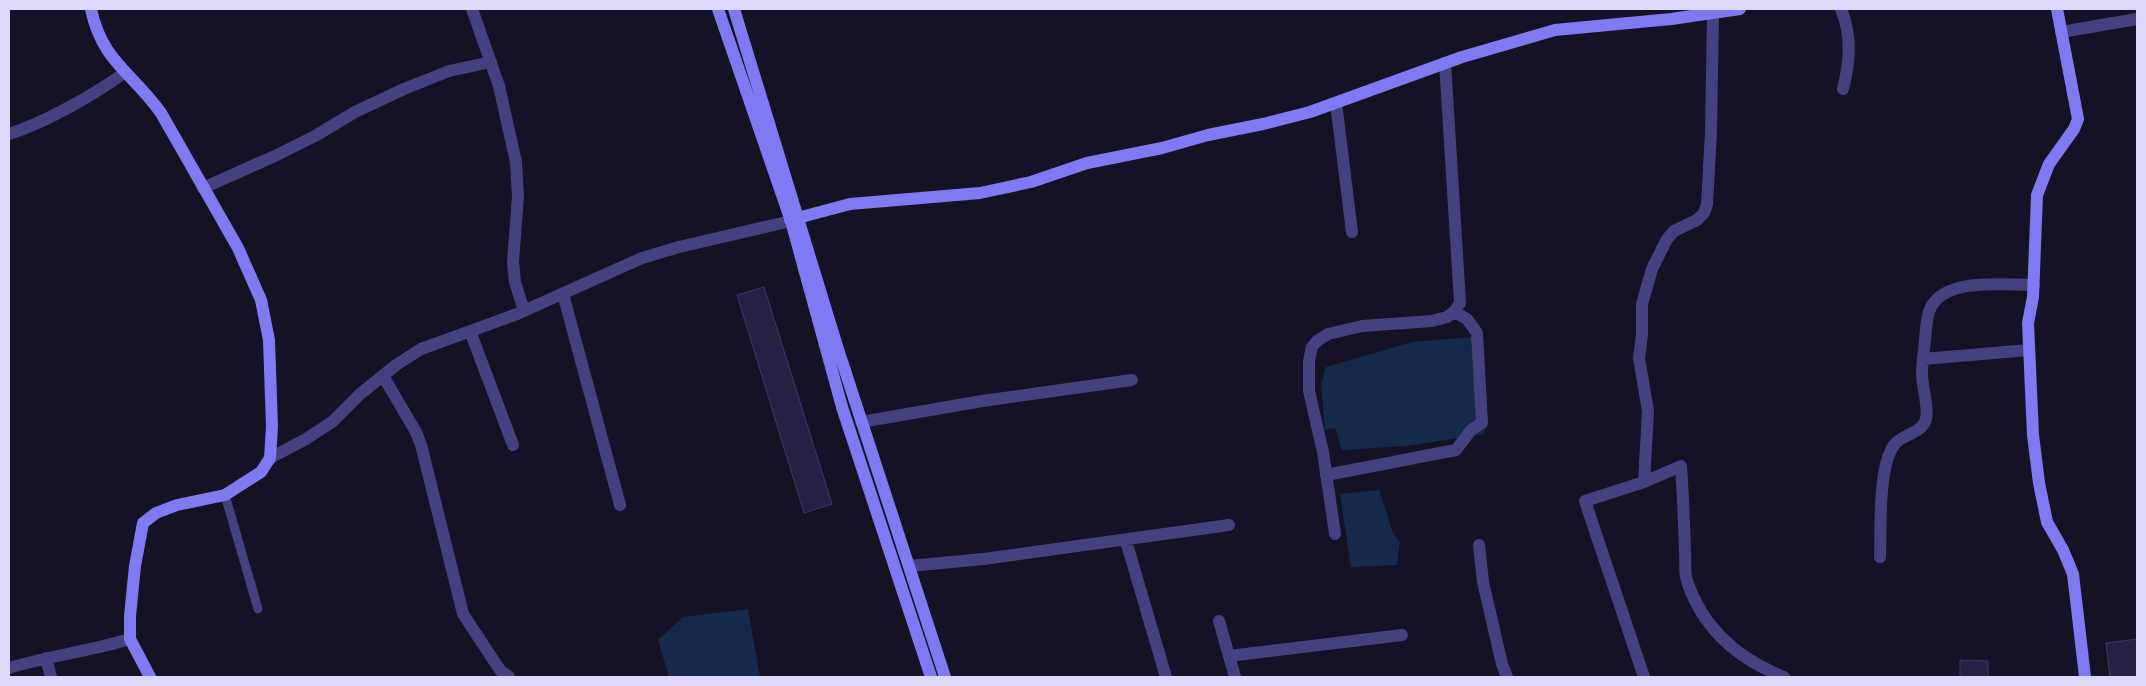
<svg xmlns="http://www.w3.org/2000/svg" width="2146" height="686" font-family="'DM Sans',sans-serif">
	<style>
		.water { fill: #15294b }
		.building { fill: #281f44; stroke: #41346e }
		.lines { fill: none; stroke-linecap: round; stroke-linejoin: round }
		.lane { stroke: #454180; stroke-width: 9 }
		.street { stroke: #454180; stroke-width: 12 }
		.secondary { stroke: #807af2; stroke-width: 12 }
	</style>
	<rect width="100%" height="100%" fill="#151225"/>
	<path class="water" d="M1473 337 1486 413 1484 434 1406 446 1342 450 1335 428 1325 430 1321 384 1326 367 1412 342Z
		M1379 490 1393 533 1400 542 1397 565 1351 567 1340 494Z
		M748 609 760 677H669L658 640 683 617Z"/>
	<path class="building" d="M764 287 832 504 804 513 737 295Z
		M2137 639V677H2110L2106 643Z
		M1960 660 1988 661V677H1960Z"/>
	<g class="lines">
		<path class="lane" d="M225 495 258 609"/>
		<path class="street" d="M472 9 499 86 516 162 518 196 513 262 515 282 524 311
			M1841 9C1852 36 1850 61 1843 89
			M2061 32 2137 19
			M1336 103 1352 232
			M9 134C44 123 94 95 124 73
			M203 188 277 155 315 136 355 112 404 89 449 71 491 62
			M563 294 620 505
			M470 331 513 445
			M1923 359 2029 350
			M383 376 416 432 421 445 463 614 500 670 509 677
			M861 422 982 401 1132 380
			M270 458 306 439 332 422 359 395 396 365 421 349 517 314 642 258 679 247 791 221
			M1326 475 1456 450 1471 430 1482 423 1477 333 1467 319 1454 312
			M1644 482 1648 411 1639 358 1642 335V304L1652 269 1667 239 1674 231 1697 220 1704 213 1707 204 1711 132 1713 14
			M1335 534 1323 452 1309 391V361L1312 347 1317 341 1328 334 1362 326 1432 321 1447 317 1454 312 1460 303 1445 63
			M1126 541 1166 677
			M1479 545 1483 582 1502 664 1507 677
			M1880 557C1881 530 1878 467 1894 445 1902 434 1922 434 1926 419 1929 406 1922 388 1922 374 1922 363 1924 351 1925 340 1926 330 1926 316 1931 307 1947 277 2005 285 2034 285
			M909 566 984 559 1229 525
			M1219 621 1235 677
			M1229 656 1402 635
			M46 658 51 677
			M9 668C49 656 90 651 130 639
			M1644 677 1585 501 1644 482 1681 466C1683 494 1684 522 1685 551 1686 560 1684 572 1687 581 1703 629 1738 659 1784 677"/>
		<path class="secondary" d="M91 9C102 62 133 73 161 113L238 248 261 300 269 340 272 427 270 458 261 472 225 495 177 505 156 513 143 523 135 566 130 616V639L150 677
			M718 9 791 221 842 407 931 677
			M734 9 837 346 945 677
			M2057 9 2078 119 2074 129 2049 164 2037 195 2033 297 2028 323 2033 435 2039 483 2047 522 2063 550 2073 574 2085 677
			M790 220 850 204 980 193 1031 182 1087 163 1162 148 1208 135 1263 124 1310 112 1462 57 1555 30 1671 19 1740 9"/>
	</g>
	<rect width="2146" height="686" fill="none" stroke="#ded9fb" stroke-width="20"/>
</svg>
